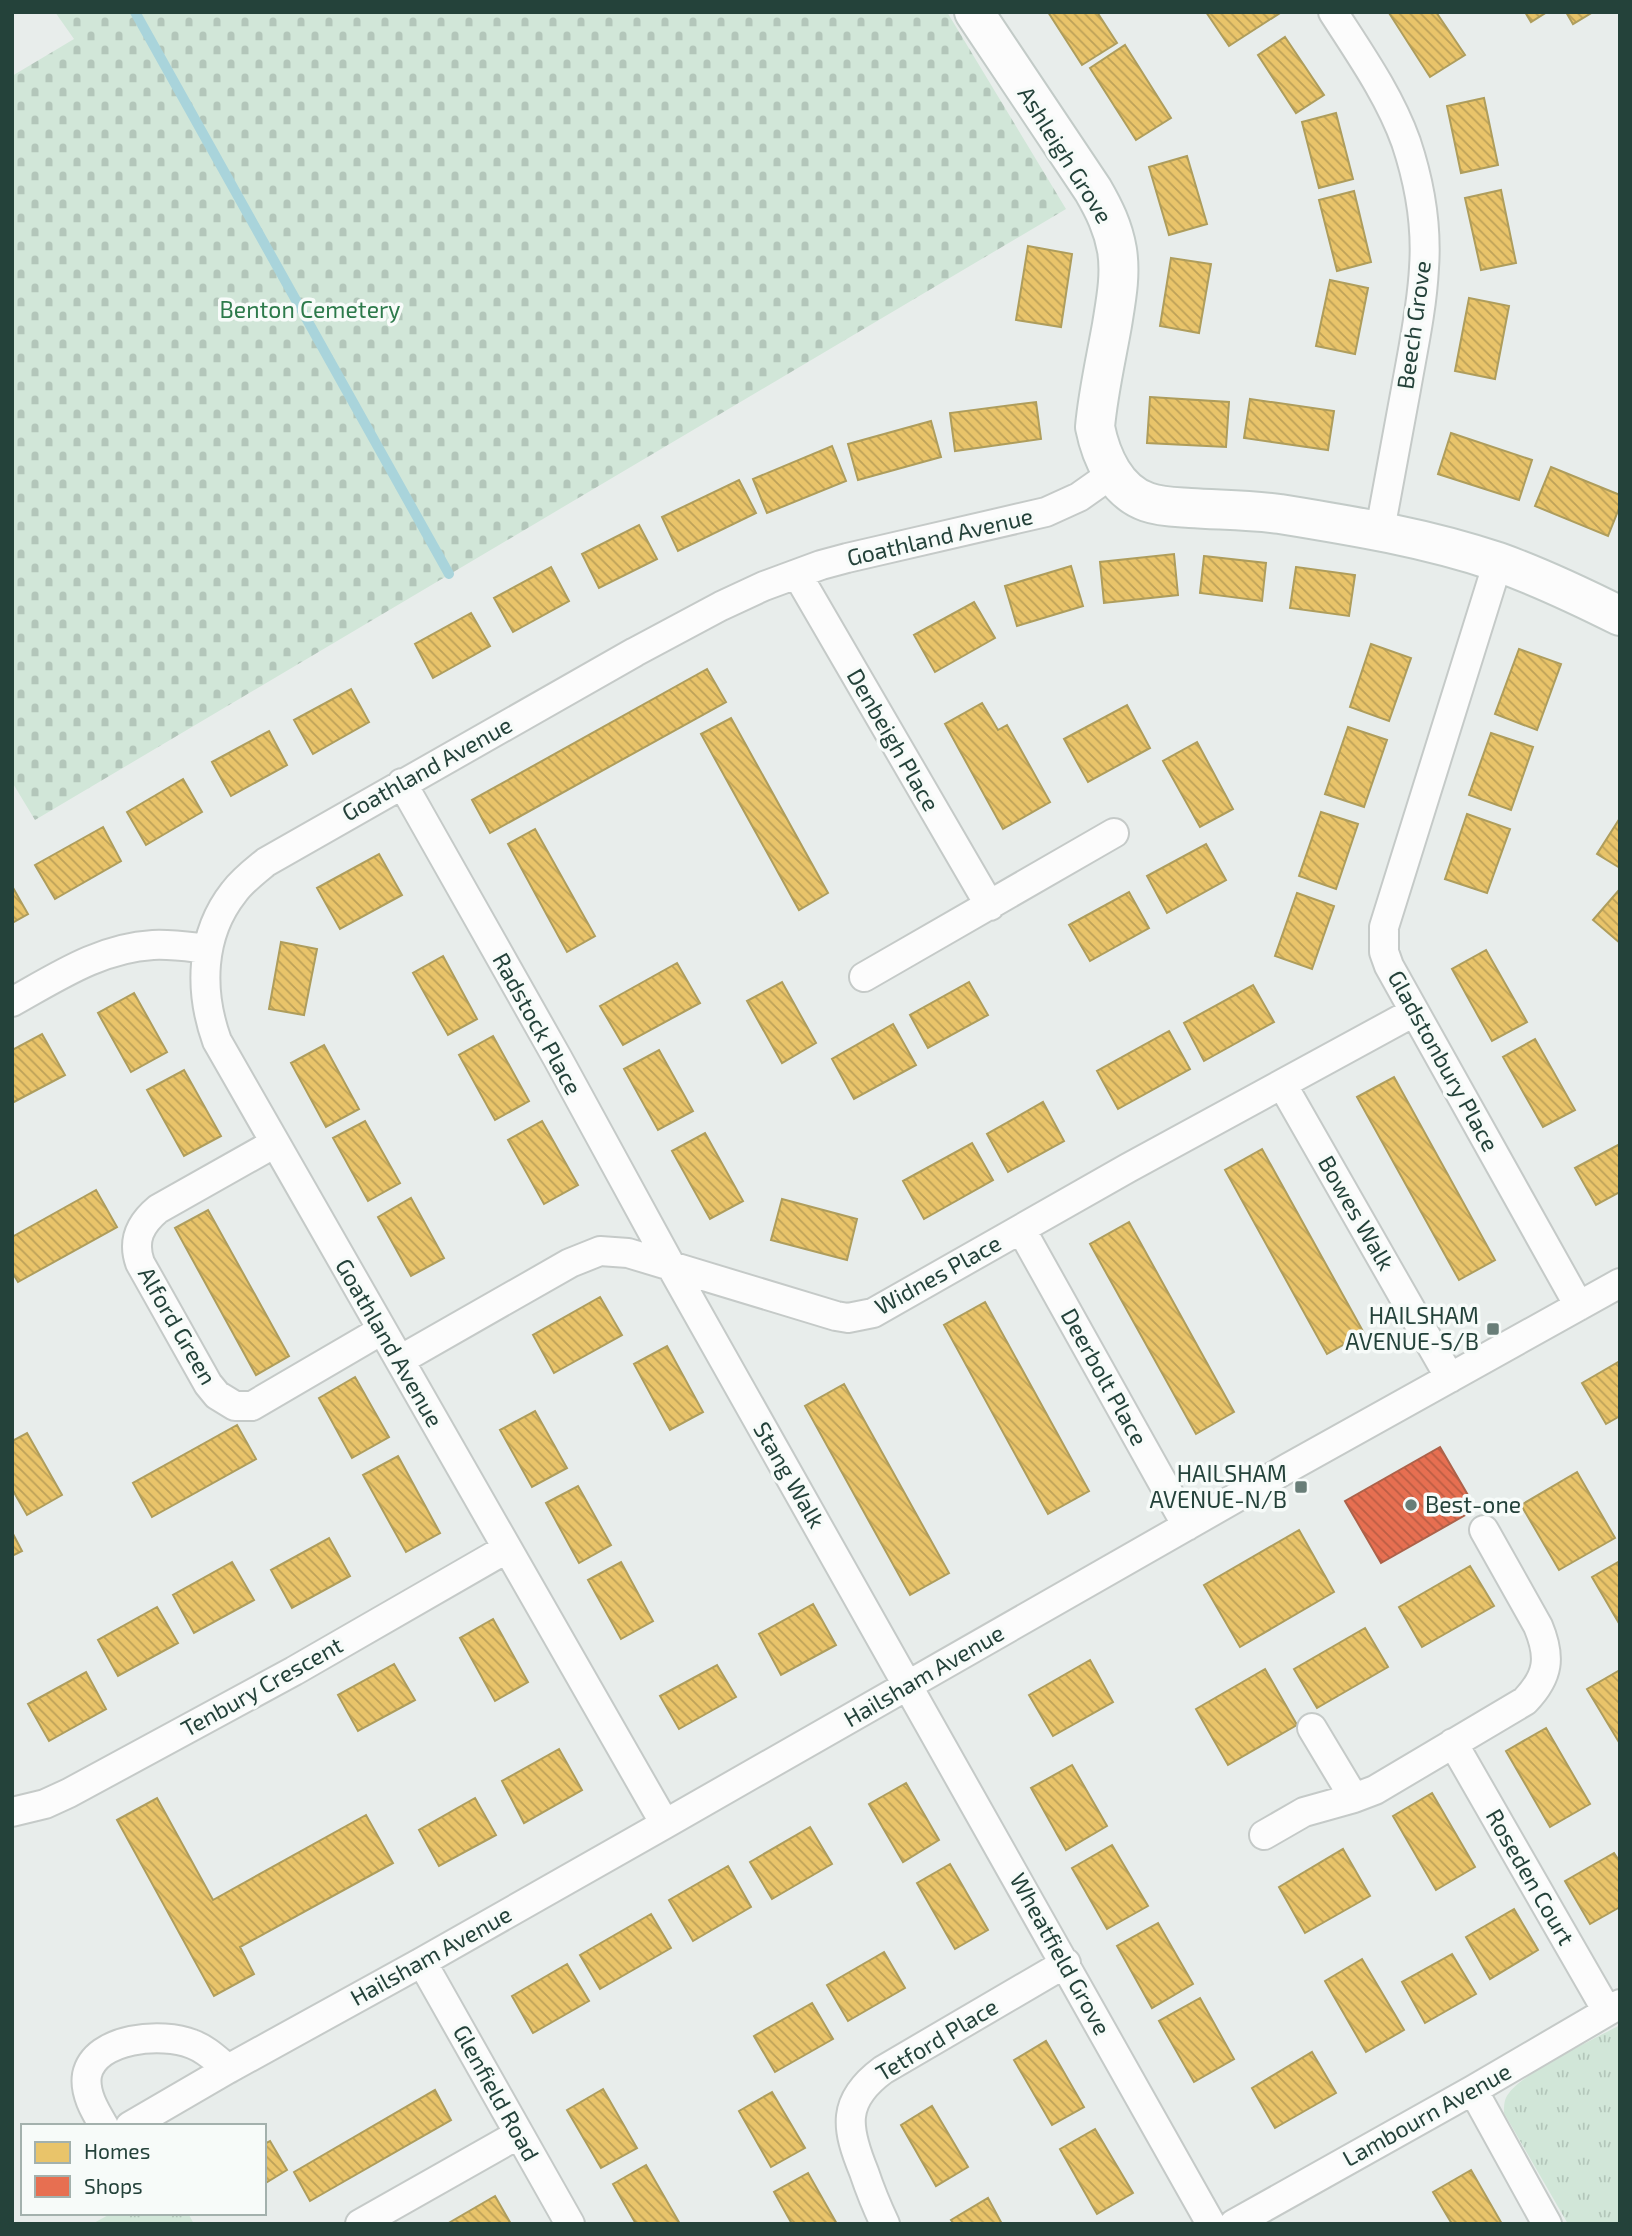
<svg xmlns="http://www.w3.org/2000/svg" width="1632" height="2236" font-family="'Exo 2',sans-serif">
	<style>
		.grass { fill: url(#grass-tufts) }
		.cemetery { fill: url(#cemetery-stones) }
		.homes { fill: url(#homes-back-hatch); stroke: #ae9d5c; stroke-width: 2 }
		.shops { fill: url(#shops-back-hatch); stroke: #ac624a; stroke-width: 2 }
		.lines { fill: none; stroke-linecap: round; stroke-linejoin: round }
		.stream { stroke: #a9d4db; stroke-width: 10 }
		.street-casing { stroke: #c5cac8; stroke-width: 32 }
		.secondary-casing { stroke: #c3cbc8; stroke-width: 42 }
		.street { stroke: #fcfcfc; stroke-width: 28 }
		.secondary { stroke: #fcfcfc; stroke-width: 38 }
		.poi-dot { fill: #697e78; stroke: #f7fbf9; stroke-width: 2.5 }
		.labels { text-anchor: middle; stroke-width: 7; stroke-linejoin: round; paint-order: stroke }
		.street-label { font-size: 23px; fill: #24423a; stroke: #f7fbf9 }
		.park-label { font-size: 23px; fill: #2d7a4b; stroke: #f7fbf9 }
		.poi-label { font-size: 23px; fill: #24423a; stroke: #f7fbf9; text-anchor: end }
	</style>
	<defs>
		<pattern id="grass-tufts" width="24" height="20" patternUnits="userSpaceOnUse" patternTransform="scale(1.75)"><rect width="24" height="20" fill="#d1e6d8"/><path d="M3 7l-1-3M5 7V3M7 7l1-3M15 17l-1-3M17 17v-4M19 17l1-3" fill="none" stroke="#b3c6ba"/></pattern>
		<pattern id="cemetery-stones" width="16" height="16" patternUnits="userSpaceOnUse" patternTransform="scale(1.75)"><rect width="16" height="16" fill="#d1e6d8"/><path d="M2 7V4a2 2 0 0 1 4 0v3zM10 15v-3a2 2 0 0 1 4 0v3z" fill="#b3c6ba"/></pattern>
		<pattern id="homes-back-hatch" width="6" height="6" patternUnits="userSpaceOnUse" patternTransform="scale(1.75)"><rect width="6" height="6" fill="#e9c46a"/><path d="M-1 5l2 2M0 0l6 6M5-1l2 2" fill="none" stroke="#bda158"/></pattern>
		<pattern id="shops-back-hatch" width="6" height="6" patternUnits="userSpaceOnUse" patternTransform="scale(1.75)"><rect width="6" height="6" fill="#e76f51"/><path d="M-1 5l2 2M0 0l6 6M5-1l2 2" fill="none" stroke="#bb5d44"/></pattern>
	</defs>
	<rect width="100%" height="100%" fill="#e8edeb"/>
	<path class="grass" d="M1620 2025V2224H1568L1504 2113C1504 2105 1504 2099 1509 2093 1523 2073 1596 2038 1620 2025Z
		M112 2213H188L194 2224H92Z"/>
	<path class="cemetery" d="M55 12H947L1066 209 35 820 12 782V76L74 39Z"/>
	<path class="homes" d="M1048 12H1097L1117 43 1082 65Z
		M1206 12H1279L1280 13 1229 46Z
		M1390 12H1436L1465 55 1430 77 1389 13Z
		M1525 12H1547L1531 22Z
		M1566 12H1593L1573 24Z
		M1285 37 1324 95 1296 113 1258 55Z
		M1125 45 1171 118 1136 140 1090 68Z
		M1484 98 1498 165 1461 173 1447 106Z
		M1336 113 1353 179 1319 188 1302 122Z
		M1187 156 1207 224 1169 235 1149 167Z
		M1501 190 1516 263 1481 270 1465 198Z
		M1354 191 1371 262 1337 271 1319 200Z
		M1028 246 1072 254 1061 327 1016 320Z
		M1171 258 1211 264 1199 333 1160 326Z
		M1330 280 1368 288 1355 354 1316 346Z
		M1469 298 1509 306 1495 379 1455 371Z
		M1150 397 1229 402 1226 447 1147 443Z
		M1250 399 1334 411 1328 450 1244 438Z
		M1036 402 1041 439 955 451 950 413Z
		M931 421 941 457 858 480 848 444Z
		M1451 433 1532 460 1519 500 1438 474Z
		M832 446 846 481 767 513 753 479Z
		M1551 467 1620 495V506L1608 536 1535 506Z
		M739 480 756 513 678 551 662 517Z
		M639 525 657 559 599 588 582 554Z
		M1174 554 1178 595 1104 603 1100 562Z
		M1204 556 1266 563 1262 601 1200 593Z
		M1071 566 1083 606 1017 626 1005 586Z
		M551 567 569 601 513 632 494 598Z
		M1296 567 1355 575 1349 616 1290 608Z
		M974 602 995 638 935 672 914 635Z
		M471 613 490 646 433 678 415 644Z
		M1371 644 1411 658 1389 721 1350 707Z
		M1519 649 1561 664 1537 730 1495 714Z
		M707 669 726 702 490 833 472 800Z
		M351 689 369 722 313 754 294 720Z
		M982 703 998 730 1007 725 1050 802 1003 829 945 724Z
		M1127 705 1150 748 1088 782 1064 739Z
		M731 718 828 893 799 910 701 734Z
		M1348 727 1387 740 1364 807 1325 794Z
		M269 731 287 765 231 796 212 762Z
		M1491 733 1533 747 1511 810 1469 795Z
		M1197 742 1233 809 1200 827 1163 761Z
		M183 779 202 812 146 845 127 812Z
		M1321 812 1358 824 1336 889 1299 876Z
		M1467 814 1510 829 1487 893 1445 879Z
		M1620 818V868L1597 854Z
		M103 827 121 861 55 899 35 865Z
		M535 829 595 936 567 952 508 844Z
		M1206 844 1226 880 1167 913 1147 876Z
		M379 854 402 895 340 929 317 888Z
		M12 886 28 914 12 923Z
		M1619 890 1620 891V943L1593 920Z
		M1129 892 1149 928 1090 961 1069 925Z
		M1297 893 1334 906 1312 969 1275 956Z
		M281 942 317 949 304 1015 269 1009Z
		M1486 950 1527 1022 1492 1041 1452 969Z
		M443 956 477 1019 448 1035 413 973Z
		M677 963 700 1003 623 1045 600 1006Z
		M782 982 816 1043 782 1063 747 1001Z
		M969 982 988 1015 928 1048 910 1015Z
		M1253 985 1274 1022 1204 1061 1184 1023Z
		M134 993 167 1052 131 1072 98 1013Z
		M893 1024 916 1065 854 1099 832 1059Z
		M1169 1031 1190 1069 1118 1109 1097 1071Z
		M42 1034 65 1075 12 1103V1050Z
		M493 1036 529 1101 495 1120 459 1055Z
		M1535 1039 1575 1110 1543 1127 1503 1057Z
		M324 1045 359 1109 326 1127 291 1063Z
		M659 1050 693 1111 658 1130 624 1069Z
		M184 1070 221 1136 184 1156 147 1090Z
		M1394 1077 1495 1260 1459 1280 1357 1097Z
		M1043 1102 1064 1141 1008 1172 987 1134Z
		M365 1121 400 1183 368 1201 333 1138Z
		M542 1121 578 1185 544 1204 508 1140Z
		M705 1133 743 1201 710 1219 672 1151Z
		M972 1143 993 1180 924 1219 903 1181Z
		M1620 1144V1192L1596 1205 1575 1168Z
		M1262 1149 1364 1333 1327 1354 1225 1170Z
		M96 1190 117 1227 18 1282 12 1272V1237Z
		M411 1198 444 1258 411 1276 378 1217Z
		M782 1199 857 1219 847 1260 771 1240Z
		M208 1210 289 1356 256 1375 175 1228Z
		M1129 1222 1234 1412 1196 1434 1090 1244Z
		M600 1297 622 1335 554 1373 533 1335Z
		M985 1302 1089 1491 1048 1514 944 1325Z
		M667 1346 703 1412 670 1430 634 1364Z
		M1620 1361V1416L1606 1424 1582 1383Z
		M355 1377 389 1437 352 1458 319 1398Z
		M844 1384 949 1573 910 1595 805 1406Z
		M535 1411 567 1468 532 1487 500 1430Z
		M237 1425 256 1459 152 1517 133 1483Z
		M27 1433 62 1495 27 1515 12 1489V1441Z
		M398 1456 440 1533 406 1552 363 1475Z
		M1577 1472 1615 1538 1559 1570 1521 1505Z
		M578 1486 611 1545 579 1563 546 1503Z
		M1299 1530 1334 1592 1240 1647 1204 1585Z
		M12 1532 22 1551 12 1556Z
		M329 1538 350 1576 292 1608 271 1570Z
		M1620 1561V1625L1592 1577Z
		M232 1562 254 1600 194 1633 173 1595Z
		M621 1562 653 1621 621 1639 588 1580Z
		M1470 1566 1494 1606 1422 1647 1399 1607Z
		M813 1604 836 1645 781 1675 759 1634Z
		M157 1607 178 1643 118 1676 98 1640Z
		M493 1619 528 1682 495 1701 460 1638Z
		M1365 1628 1388 1667 1317 1708 1294 1669Z
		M1090 1660 1113 1702 1053 1736 1029 1695Z
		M394 1664 415 1700 358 1731 338 1695Z
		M717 1665 736 1697 679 1729 660 1696Z
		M1265 1669 1297 1725 1228 1765 1196 1709Z
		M1620 1670V1744L1587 1689Z
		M86 1672 106 1709 49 1741 28 1704Z
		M1546 1728 1590 1804 1550 1827 1506 1751Z
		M559 1749 582 1790 524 1823 502 1781Z
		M1072 1765 1107 1826 1066 1850 1031 1788Z
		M906 1783 939 1840 903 1862 869 1804Z
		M1432 1793 1475 1867 1436 1890 1393 1816Z
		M157 1798 213 1900 366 1815 393 1863 240 1947 254 1974 214 1996 117 1820Z
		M475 1798 496 1835 439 1866 419 1830Z
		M810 1827 832 1864 772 1899 750 1862Z
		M1112 1845 1148 1906 1107 1929 1072 1868Z
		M1343 1849 1370 1896 1305 1933 1279 1887Z
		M1614 1853 1620 1862V1907L1590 1924 1565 1881Z
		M950 1864 988 1930 955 1949 917 1883Z
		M728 1866 751 1907 693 1941 669 1900Z
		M1514 1909 1538 1950 1490 1979 1466 1937Z
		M651 1914 671 1948 600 1989 580 1955Z
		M1158 1923 1193 1984 1152 2008 1117 1946Z
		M884 1952 905 1988 848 2021 827 1985Z
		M1452 1954 1476 1994 1425 2023 1402 1982Z
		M1362 1959 1404 2030 1366 2052 1325 1981Z
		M567 1964 589 2001 533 2033 512 1996Z
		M1200 1998 1234 2059 1194 2082 1159 2021Z
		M812 2003 833 2039 775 2072 754 2036Z
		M1046 2041 1084 2107 1052 2125 1014 2060Z
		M1312 2052 1336 2093 1275 2128 1252 2088Z
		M603 2089 637 2148 601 2168 567 2110Z
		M435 2090 451 2120 310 2201 294 2172Z
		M772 2092 805 2148 771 2167 739 2111Z
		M932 2106 968 2167 936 2186 901 2125Z
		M1095 2129 1133 2193 1097 2214 1060 2149Z
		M270 2141 287 2170 264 2184V2144Z
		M646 2165 680 2224H636L613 2184Z
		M1471 2170 1502 2224H1452L1433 2192Z
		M808 2173 837 2224H792L774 2192Z
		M495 2196 511 2224H447Z
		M988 2198 1002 2224H954L951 2220Z"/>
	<path class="shops" d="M1440 1447 1476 1509 1381 1563 1345 1501Z"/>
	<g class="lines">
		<path class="stream" d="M135 12 449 574"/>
		<g class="street-casing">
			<path id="street" d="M1333 12C1360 54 1389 95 1406 142 1419 181 1427 226 1424 268 1422 308 1413 349 1406 389 1397 436 1389 483 1380 530
				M1498 562 1384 927V952L1389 966 1579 1306
				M797 574 990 906
				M402 783 558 1059 671 1266 1211 2224
				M864 977 1114 833
				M12 1002C57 977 100 948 153 945 172 944 190 947 208 949
				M1282 1084 1450 1378
				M275 1143 158 1209C140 1224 132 1240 140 1263L208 1384 217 1395 235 1406H252L382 1330
				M1021 1229 1187 1526
				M400 1360 570 1263 600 1251 628 1253 836 1316 848 1318 873 1313 1128 1168 1414 1012
				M1312 1728 1354 1798 1375 1790 1525 1701C1549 1676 1551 1657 1538 1626L1484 1530
				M1453 1743 1607 2011
				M12 1812 45 1804 69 1793 294 1671 506 1549
				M665 1824 217 1041C199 991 200 935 234 892 243 880 255 871 266 862L635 652 721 606 764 586 821 565 847 558 1046 512 1079 497 1113 473
				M1264 1835 1304 1812 1354 1798
				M422 1962 570 2224
				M1473 2090 1547 2224
				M104 2126C95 2111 84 2093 87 2075 95 2037 163 2032 192 2044 206 2049 217 2060 228 2069
				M130 2126 228 2069 422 1962 665 1824 1288 1468 1620 1283
				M360 2224 519 2134
				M885 2224C877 2207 870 2190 864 2172 846 2128 841 2101 883 2070L1066 1963
				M1234 2224 1473 2090 1620 2004"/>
		</g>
		<g class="secondary-casing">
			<path id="secondary" d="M974 12 1093 190C1104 209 1113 227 1117 250 1121 275 1116 300 1112 325 1106 359 1098 393 1095 427 1101 457 1116 491 1147 502 1161 507 1176 507 1190 508 1219 510 1250 510 1280 514 1354 526 1427 538 1498 562 1540 577 1580 596 1620 616"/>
		</g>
		<use href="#street" class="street"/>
		<use href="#secondary" class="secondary"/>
	</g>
	<g class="poi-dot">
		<rect x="1486" y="1322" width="14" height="14" rx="3.5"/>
		<rect x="1294" y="1480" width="14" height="14" rx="3.5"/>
		<circle cx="1411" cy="1505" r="7"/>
	</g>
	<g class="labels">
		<g class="street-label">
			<text transform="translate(1065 155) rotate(58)" y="8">Ashleigh Grove</text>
			<text transform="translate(1414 325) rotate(-82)" y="8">Beech Grove</text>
			<text transform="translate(940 537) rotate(-13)" y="8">Goathland Avenue</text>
			<text transform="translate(893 740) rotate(60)" y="8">Denbeigh Place</text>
			<text transform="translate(427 769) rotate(-29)" y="8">Goathland Avenue</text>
			<text transform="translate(537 1024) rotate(61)" y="8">Radstock Place</text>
			<text transform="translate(1443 1061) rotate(61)" y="8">Gladstonbury Place</text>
			<text transform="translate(1356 1213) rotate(60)" y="8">Bowes Walk</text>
			<text transform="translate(938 1275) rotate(-29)" y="8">Widnes Place</text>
			<text transform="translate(177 1326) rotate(60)" y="8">Alford Green</text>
			<text transform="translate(389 1343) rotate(60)" y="8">Goathland Avenue</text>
			<text transform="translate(1104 1377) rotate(61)" y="8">Deerbolt Place</text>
			<text transform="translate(789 1475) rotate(60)" y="8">Stang Walk</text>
			<text transform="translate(924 1676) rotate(-30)" y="8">Hailsham Avenue</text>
			<text transform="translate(262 1687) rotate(-29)" y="8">Tenbury Crescent</text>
			<text transform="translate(1530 1877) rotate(60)" y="8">Roseden Court</text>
			<text transform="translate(1060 1954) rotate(61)" y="8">Wheatfield Grove</text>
			<text transform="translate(431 1956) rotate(-29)" y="8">Hailsham Avenue</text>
			<text transform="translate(937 2040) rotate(-31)" y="8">Tetford Place</text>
			<text transform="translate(496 2093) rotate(61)" y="8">Glenfield Road</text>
			<text transform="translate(1427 2115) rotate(-29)" y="8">Lambourn Avenue</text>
		</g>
		<g class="park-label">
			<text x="310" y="318">Benton Cemetery</text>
		</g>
		<g class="poi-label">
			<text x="1479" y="1324">HAILSHAM<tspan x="1479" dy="26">AVENUE-S/B</tspan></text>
			<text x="1287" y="1482">HAILSHAM<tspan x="1287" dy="26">AVENUE-N/B</tspan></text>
			<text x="1425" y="1513" text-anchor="start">Best-one</text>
		</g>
	</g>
	<rect width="1632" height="2236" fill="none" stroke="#24423a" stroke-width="28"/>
	<rect x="21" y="2124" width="245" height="91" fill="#f7fbf9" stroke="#a3b1ad" stroke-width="2"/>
	<rect x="35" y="2142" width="35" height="21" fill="#e9c46a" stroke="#a3b1ad" stroke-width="2"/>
	<text x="84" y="2159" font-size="21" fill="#24423a">Homes</text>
	<rect x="35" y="2176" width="35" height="21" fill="#e76f51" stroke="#a3b1ad" stroke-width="2"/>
	<text x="84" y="2194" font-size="21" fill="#24423a">Shops</text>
</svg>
